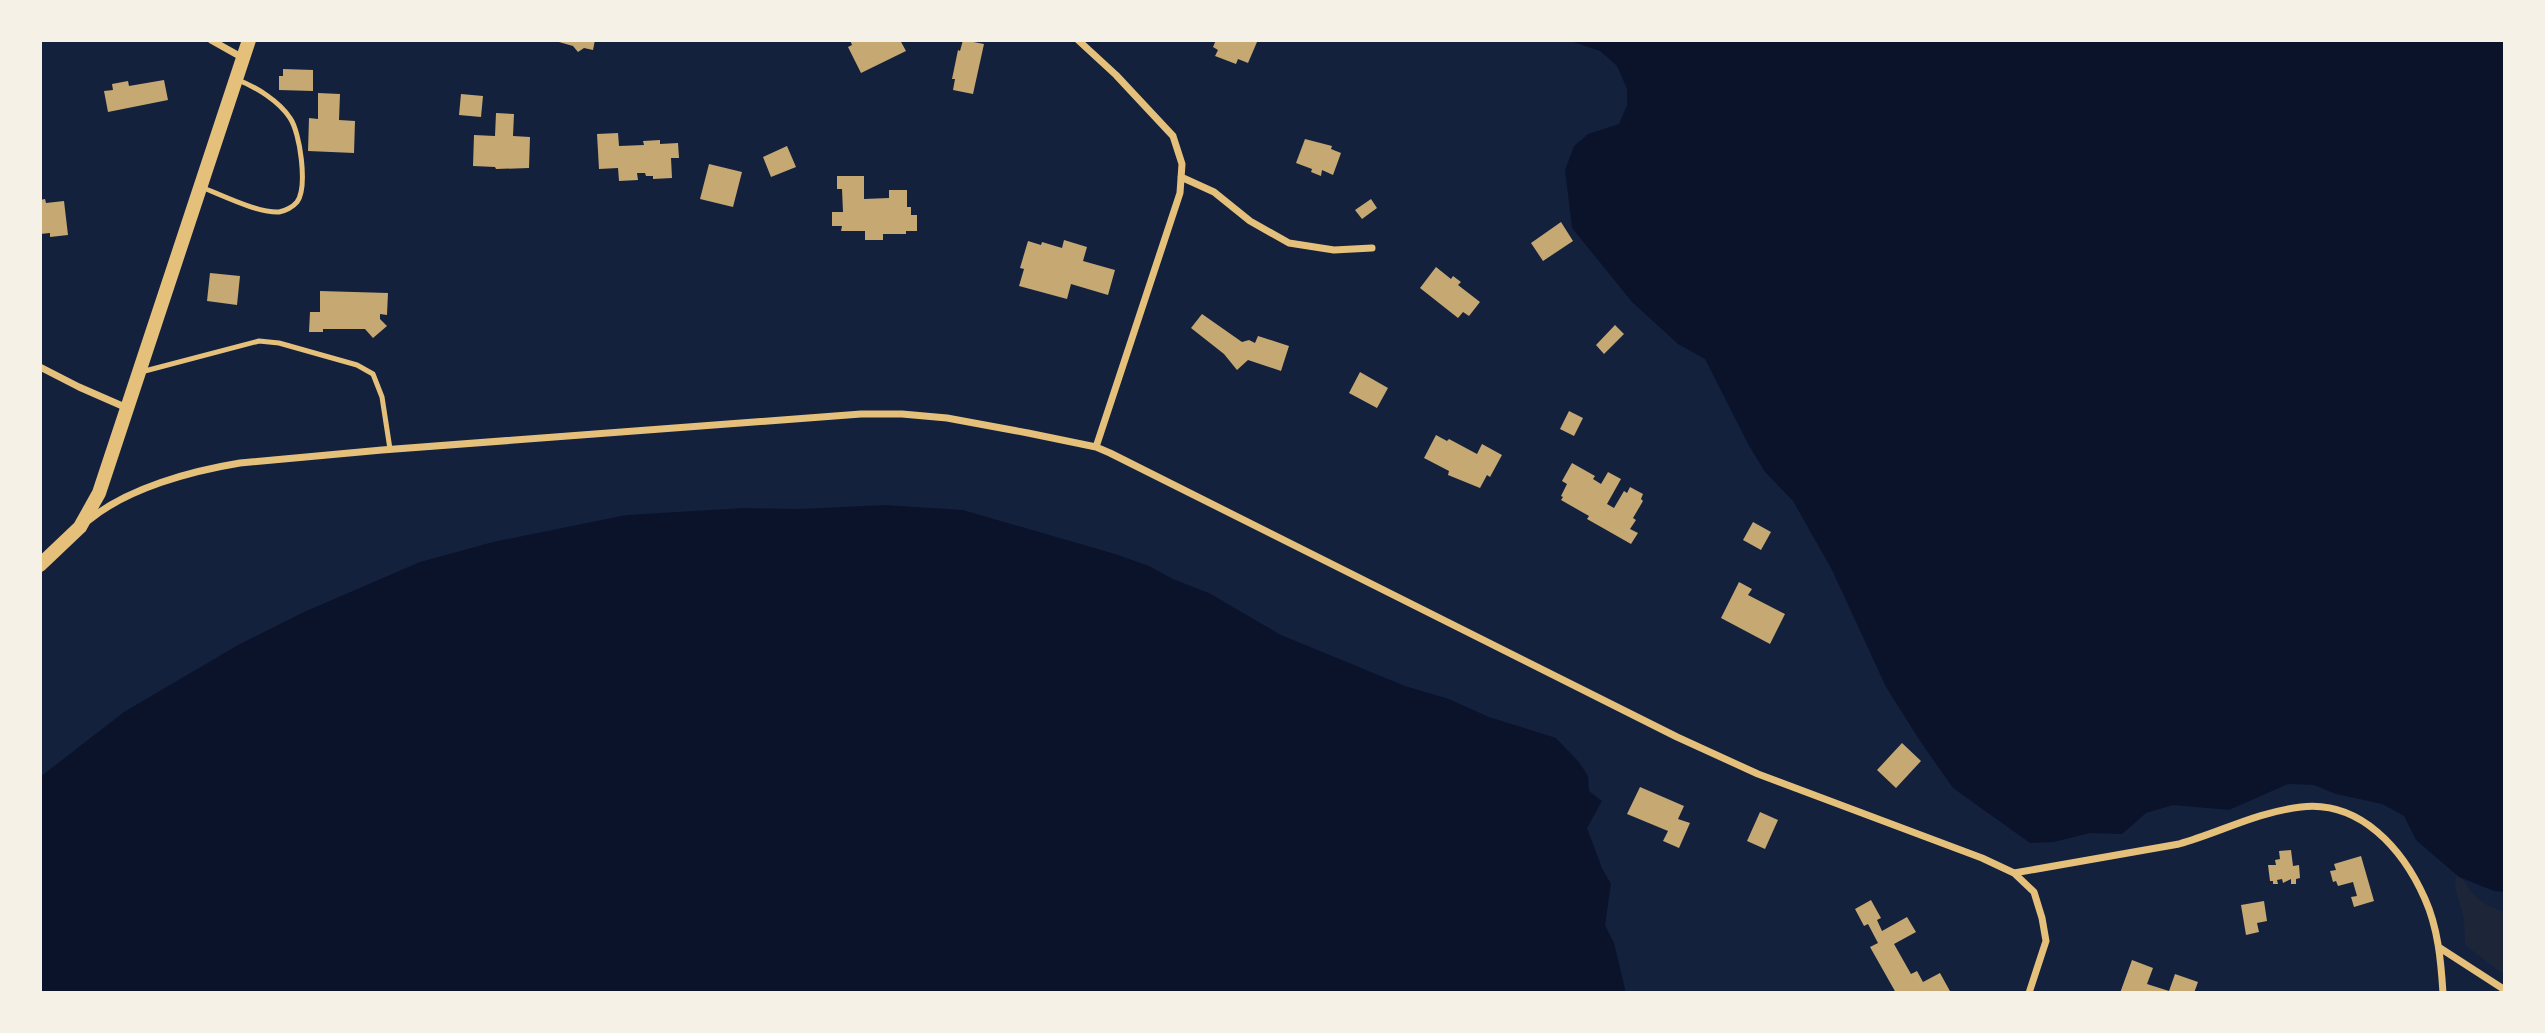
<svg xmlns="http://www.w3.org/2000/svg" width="2545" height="1033" font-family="'Work Sans',sans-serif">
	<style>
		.green { fill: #1d2539 }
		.water { fill: #0b132b }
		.building { fill: #c6a872 }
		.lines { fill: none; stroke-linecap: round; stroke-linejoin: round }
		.service { stroke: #e5c07b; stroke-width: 5 }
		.minor { stroke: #e5c07b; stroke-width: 7 }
		.secondary { stroke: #e5c07b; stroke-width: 14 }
	</style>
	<rect width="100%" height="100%" fill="#14213d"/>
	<path class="green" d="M2457 869C2471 893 2477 904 2505 912V975L2465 945 2464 918 2455 887Z"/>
	<path class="water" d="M1567 40H2505V892L2494 891 2459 877 2416 840 2404 816 2382 804 2336 794 2314 785 2288 784 2229 810 2173 805 2146 813 2122 834 2090 833 2054 842 2030 843 1953 788 1920 741 1886 687 1832 570 1793 501 1765 472 1748 444 1705 359 1678 344 1632 302 1572 228 1565 170 1574 146 1588 134 1619 124 1627 105V89L1617 66 1600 51Z
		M886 505 963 510 1115 554 1149 566 1173 579 1209 593 1281 635 1405 686 1449 699 1489 717 1556 738 1579 762 1588 776 1589 791 1602 801 1587 828 1602 868 1611 884 1605 925 1614 943 1626 993H40V777L124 712 238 645 304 612 420 562 493 542 626 515 744 508 797 509Z"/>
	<path class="building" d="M552 40H595L593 50 584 48 578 52 573 46Z
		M850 40H900L906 51 861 73 848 47 852 45Z
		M963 40 984 44 973 94 953 90 955 79H952L958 50 960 51Z
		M1216 40H1253L1257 42 1248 63 1238 59 1236 64 1215 56 1218 50 1213 47Z
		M283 69 313 70V91L279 90V76H283Z
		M164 80 168 100 108 112 104 91 113 90 112 84 128 81 129 86Z
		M318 93 340 94 339 120 355 121 354 153 308 151 309 118 318 119Z
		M461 94 483 96 481 117 459 115Z
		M496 113 514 114 513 136 530 137 529 168 496 169 495 167 473 166 474 135 495 136Z
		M618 133 619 146 644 145 643 141 660 140V144L678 143 679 158H671L672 178 653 179V176H646L645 173H637L638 180 619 181 618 168 599 169 597 134Z
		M1305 139 1332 146 1331 149 1341 153 1333 175 1322 170 1321 176 1311 172 1312 169 1296 163Z
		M787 146 796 167 771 177 763 157Z
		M709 164 742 172 733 207 700 199Z
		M837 176H864V199L889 198V190H907V207H911V215H917V231H906V234H883V240H865V231H841L842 226H832V212H843L842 189H837Z
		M45 199 46 203 64 201 68 235 50 237V233L40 234V200Z
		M1371 199 1377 208 1362 219 1355 210Z
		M1561 222 1573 241 1543 261 1531 243Z
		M1064 240 1087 247 1083 261 1115 270 1108 295 1071 284 1067 299 1019 286 1024 269 1020 268 1028 241 1041 245 1042 242 1062 248Z
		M1436 267 1451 279 1453 276 1461 282 1458 285 1480 302 1469 316 1463 312 1458 318 1420 288Z
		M210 273 240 276 237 305 207 301Z
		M320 291 388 293 387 315 380 314V319L387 326 373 338 365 329H323V332H309L310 312H320Z
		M1202 314 1242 342 1249 340 1255 343 1258 336 1289 346 1281 371 1248 360 1237 370 1224 354 1191 328Z
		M1615 325 1624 334 1604 354 1596 345Z
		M1360 372 1388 388 1377 408 1349 393Z
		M1569 411 1583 418 1574 436 1560 429Z
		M1436 435 1447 441 1449 439 1477 454 1482 444 1502 455 1490 477 1487 475 1480 488 1448 475 1449 471 1424 458Z
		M1572 463 1595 476 1593 479 1601 484 1608 472 1621 479 1607 504 1614 508 1624 491 1627 493 1630 487 1643 494 1641 499 1643 501 1633 518 1636 520 1630 529 1638 533 1631 544 1587 519 1589 516 1561 500 1563 497 1561 496 1567 484 1562 481Z
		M1753 522 1771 532 1761 550 1743 540Z
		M1739 582 1752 589 1748 595 1785 614 1770 644 1721 618Z
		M1902 743 1921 761 1896 788 1877 770Z
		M1640 787 1684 806 1678 819 1690 823 1679 848 1663 841 1668 831 1627 814Z
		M1760 812 1778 820 1765 849 1747 841Z
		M2291 850 2293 866 2299 865 2300 878 2296 879V884H2291V879L2283 883 2282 879 2277 880 2278 884H2273V881H2270L2268 865H2276L2275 860 2280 859 2279 851Z
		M2361 856 2374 901 2354 907 2351 897 2357 896 2353 882 2338 886 2336 881 2333 882 2330 871 2336 870 2334 864Z
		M1871 900 1881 918 1877 920 1882 931 1907 917 1916 932 1894 944 1911 974 1917 971 1923 982 1940 973 1951 993H1896L1870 947 1878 943 1868 924 1864 926 1855 909Z
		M2264 901 2267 921 2257 923 2259 932 2246 935 2241 905Z
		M2132 960 2153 968 2147 984 2169 991 2175 974 2198 982 2194 993H2120Z"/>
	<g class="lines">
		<path class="service" d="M201 187C222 195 257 213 279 212 285 211 293 207 297 202 308 187 300 132 290 118 279 101 256 87 238 80
			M141 372 259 341 279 343 357 365 373 374 382 397 390 449"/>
		<path class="minor" d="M211 40 243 58
			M1078 40 1116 75 1173 136 1182 164 1180 193 1096 447
			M1181 177 1214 192 1250 221 1289 243 1334 250 1372 248
			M40 367 79 387 127 408
			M89 520C128 488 191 471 240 463L382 450 861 414H902L947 418 1028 433 1096 447 1110 453 1677 737 1758 774 1982 858 2014 873 2034 892 2042 918 2046 941 2029 993
			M2014 873 2179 844C2221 832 2257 812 2301 807 2360 800 2403 849 2425 899 2438 928 2441 961 2443 993
			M2440 948 2505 990"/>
		<path class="secondary" d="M40 565 80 527 99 493 249 40"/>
	</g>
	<rect width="2545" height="1033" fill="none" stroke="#f6f1e7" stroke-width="84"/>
</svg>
